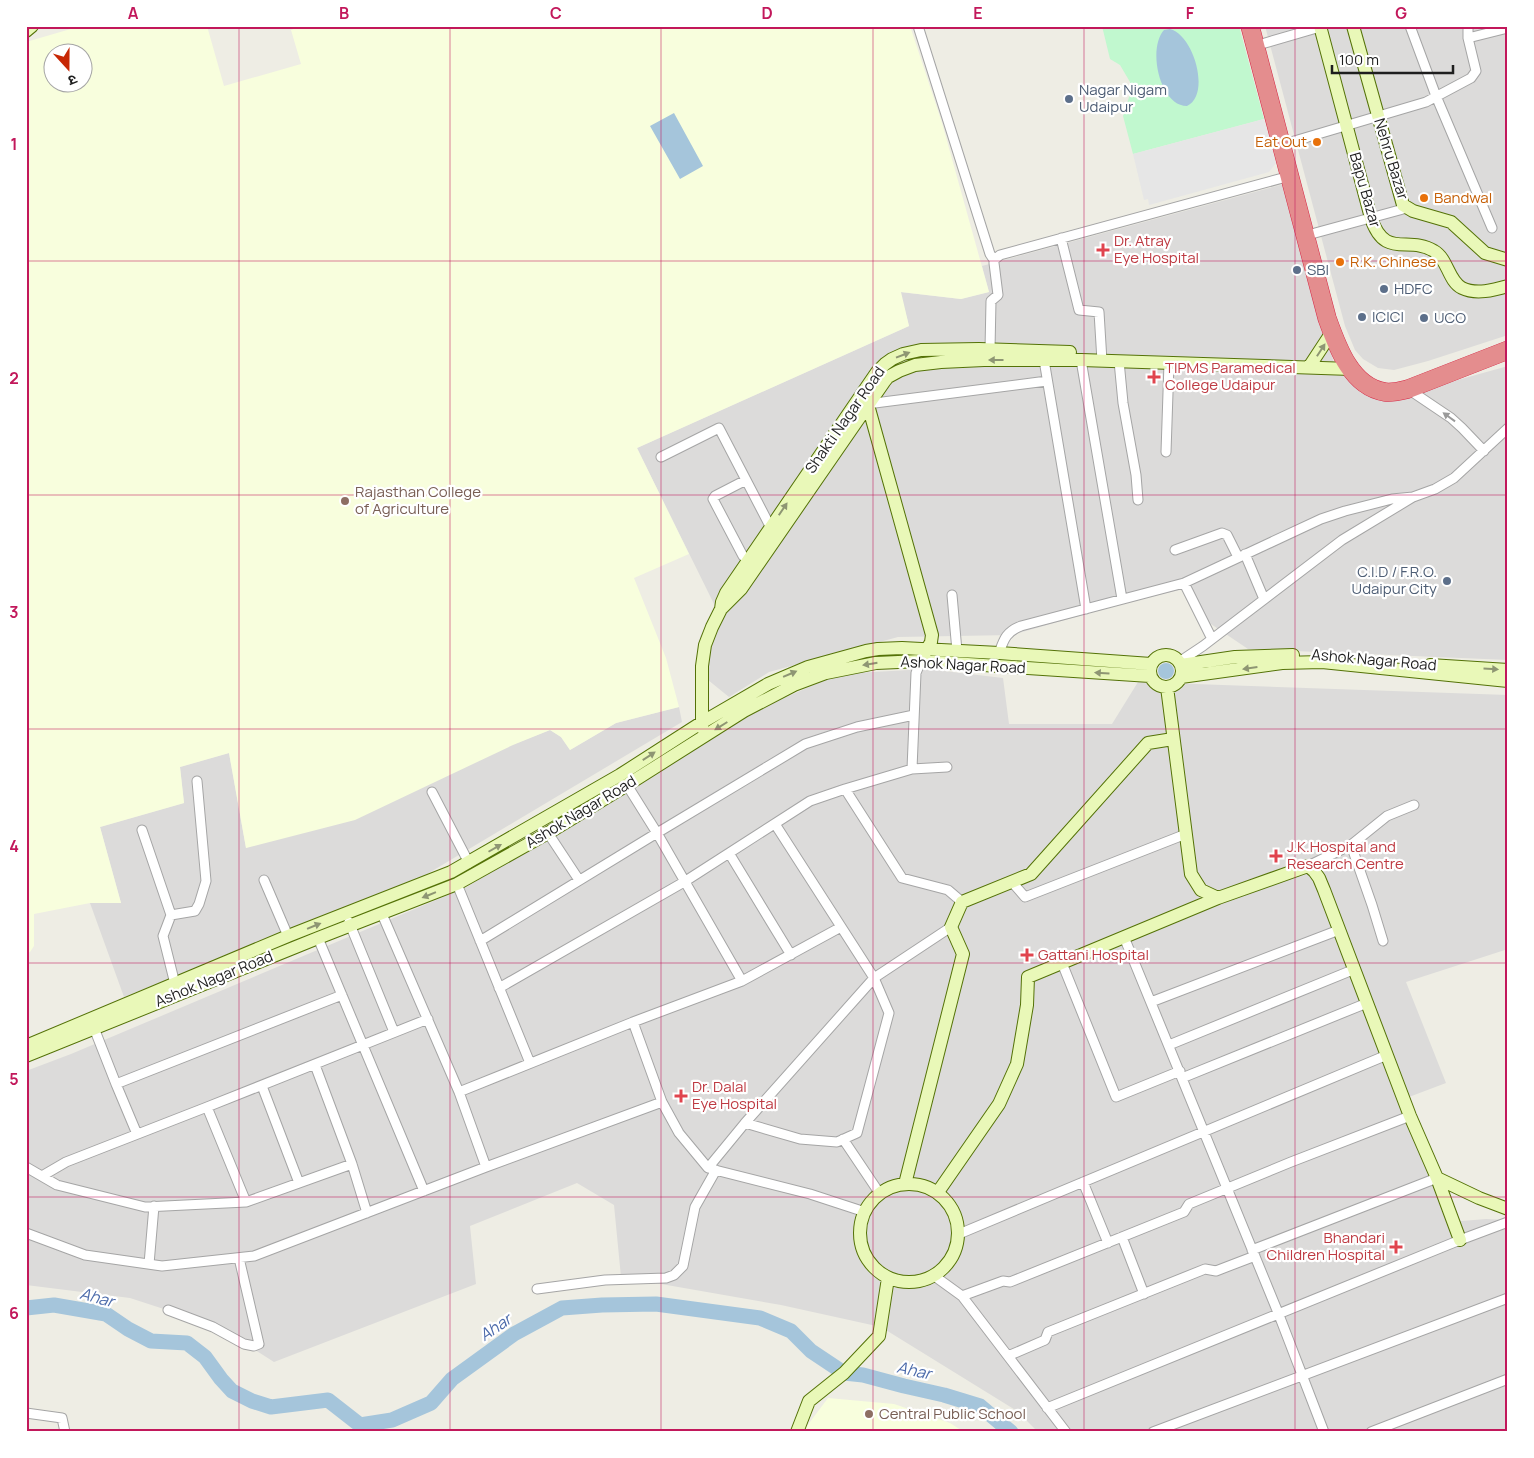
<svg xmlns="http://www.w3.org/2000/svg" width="1534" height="1458" font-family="Manrope,'Noto Sans Devanagari',sans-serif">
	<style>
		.residential { fill: #dcdbda }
		.education { fill: #f8fedd; fill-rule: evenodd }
		.park { fill: #c1f8cf }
		.parking { fill: #e6e6e6 }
		.water { fill: #a5c5db }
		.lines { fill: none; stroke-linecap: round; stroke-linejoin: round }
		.river { stroke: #a5c5db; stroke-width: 15 }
		.street-casing { stroke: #a5a5a5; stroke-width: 11 }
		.secondary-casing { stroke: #547207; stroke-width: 14 }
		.highway-casing { stroke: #d52845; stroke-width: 19 }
		.street { stroke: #fff; stroke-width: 9 }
		.secondary { stroke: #e9f8b8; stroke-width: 12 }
		.highway { stroke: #e48d8e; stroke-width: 18 }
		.oneway { fill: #8e9673 }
		.oneway2 { fill: #9a9a9a }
		.grid { fill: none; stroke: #c2185b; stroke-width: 1; stroke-opacity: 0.55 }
		.service-dot { fill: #5c6f8a; stroke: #fff; stroke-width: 2 }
		.food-dot { fill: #e8710a; stroke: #fff; stroke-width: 2 }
		.health-dot { fill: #e0444e; stroke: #fff; stroke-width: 2 }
		.education-dot { fill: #8d6e63; stroke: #fff; stroke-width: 2 }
		.labels { text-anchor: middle; stroke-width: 4.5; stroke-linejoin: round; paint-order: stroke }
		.service-label { font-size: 15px; fill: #4e5e75; stroke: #fff; text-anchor: start }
		.food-label { font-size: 15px; fill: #c56008; stroke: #fff; text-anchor: start }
		.street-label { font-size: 15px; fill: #1e1e1e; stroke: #fff }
		.health-label { font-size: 15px; fill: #be3a42; stroke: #fff; text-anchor: start }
		.education-label { font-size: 15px; fill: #785e54; stroke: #fff; text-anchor: start }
		.water-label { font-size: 16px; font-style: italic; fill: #4c6bab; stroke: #fff }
		.neatline { fill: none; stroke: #c2185b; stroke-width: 2 }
		.grid-label { font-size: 16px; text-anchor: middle; font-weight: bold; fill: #c2185b }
	</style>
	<rect width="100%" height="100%" fill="#eeede4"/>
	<path class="residential" d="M1265 26H1508V335L1428 361 1394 370 1378 368 1363 359 1355 350 1345 326Z
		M1284 184 1335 367 1361 393 1393 398 1508 366V660L1248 649 1202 618 1188 588 1129 602 1012 635 898 637 769 672 729 697 697 671 700 637 715 606 637 448 909 326 900 292 961 299 989 292 982 266Z
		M927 669 1003 678 1009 724H1112L1138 682 1508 695V949L1406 982 1446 1083 1401 1100 1450 1222 1486 1219 1508 1220V1432H1038L1017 1411 881 1327 781 1305 621 1277 614 1205 577 1183 470 1226 476 1284 274 1362 219 1327 130 1298 26 1285V1071L71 1054 467 887 742 717 838 674Z
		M679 707 682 722 417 880 124 997 90 903H121L100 827 184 803 180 767 229 753 246 848 550 730 561 737 570 750 616 723Z"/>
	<path class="education" d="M81 26H207L224 86 301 64 291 30 301 26H910L942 123 989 292 961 299 901 292 909 326 637 448 689 554 634 578 666 658 679 707 616 723 570 750 561 737 550 730 513 745 355 820 246 848 229 753 180 767 184 803 100 827 121 903H90L34 914V946L30 952 26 953V42ZM52 52H82V82H52Z
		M828 1398 894 1404 950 1423 964 1432H809L804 1430Z"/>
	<path class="park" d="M1102 26H1239L1264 119 1133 154 1123 116 1130 94V82L1120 65 1110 59Z"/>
	<path class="parking" d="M1264 119 1276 163 1269 172 1149 205 1148 199 1144 200 1133 154Z"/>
	<path class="water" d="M1170 29C1194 35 1211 95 1187 106 1160 106 1147 49 1164 30Z
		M674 113 703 166 680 179 650 126Z
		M1158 671a8 8 0 1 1 16 0a8 8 0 1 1-16 0Z"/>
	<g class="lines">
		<path class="river" d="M26 1308 54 1305 106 1314 128 1329 151 1341 187 1343 205 1357 221 1379 232 1391 252 1401 271 1407 328 1400 360 1425 392 1420 431 1403 452 1379 514 1334 562 1308 602 1305 656 1304 760 1318 791 1331 811 1351 844 1373 863 1375 904 1386 944 1395 980 1406 1011 1432"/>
		<g class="street-casing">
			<path id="street" d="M918 26 990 254 994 260
				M1410 26 1436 96 1492 228
				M1468 26V38L1508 28
				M1265 43 1320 27
				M1291 142 1426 102 1471 78 1476 71 1468 38
				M1315 233 1407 208
				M1061 238 1079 310 1099 312 1102 361
				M990 349 991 301 998 295 994 263V260L1000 255 1290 176
				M1044 360 1086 609
				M1081 360 1122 599
				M1119 361 1123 403 1136 475 1138 500
				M1408 389 1451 418 1462 428 1484 451
				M867 404 1047 381
				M1166 452 1169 363
				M661 457 719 428 771 528
				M746 480 715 496 713 499 743 556 752 563
				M1175 550 1222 533 1227 535 1238 557
				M1245 554 1264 599
				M1184 583 1212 639
				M952 595 957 651
				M999 653C1004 639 1006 632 1021 626L1184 583 1321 519 1345 511 1392 499 1413 497
				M1179 662 1203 646 1342 540 1413 497 1435 489 1454 478 1508 428
				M912 769 947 767
				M627 785 657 833 742 981 633 1022 662 1102 679 1133 708 1168 745 1123 874 978 951 927
				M845 789 902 878 948 890 962 902
				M432 792 469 863
				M142 830 171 915 163 936 175 984
				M548 833 579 880
				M1351 845 1387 816 1414 805
				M729 853 791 955
				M1308 866 1351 845 1372 905 1383 941
				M264 880 288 936
				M1012 882 1025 897 1186 834
				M457 884 530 1063
				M382 914 459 1092 486 1167
				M171 915 195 911 199 904 206 881 197 781
				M349 922 394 1032
				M1124 937 1279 1315 1324 1432
				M318 938 424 1191
				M480 941 657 833 805 744 857 727 914 715
				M1062 963 1116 1097 1180 1071
				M742 981 841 927
				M499 988 684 882 810 801 845 789 912 769 916 673 921 661
				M1151 1002 1339 930
				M94 1028 116 1084 342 995
				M1169 1045 1355 969
				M315 1065 352 1164 246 1202 207 1107 428 1019
				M1182 1078 1367 1003
				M116 1084 137 1134
				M262 1086 299 1183
				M459 1092 633 1022
				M745 1123 800 1139 837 1142 857 1133 889 1013 874 978 775 824
				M843 1139 880 1194
				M352 1164 367 1213
				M26 1167 57 1185 145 1207 246 1202
				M711 1169 810 1194 865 1212
				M42 1176 66 1162 207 1107
				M1083 1182 1108 1243
				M26 1233 85 1255 162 1266 254 1256 486 1167 662 1102
				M959 1234 1387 1055
				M1122 1237 1144 1294
				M1252 1250 1437 1178
				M149 1264 154 1206
				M933 1275 962 1296 1066 1432
				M537 1289 605 1280 666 1278 674 1275 683 1266 695 1207 716 1170
				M962 1296 1003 1281 1010 1282 1184 1212 1189 1204 1291 1162 1410 1116
				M168 1310 213 1327 244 1344 254 1346 259 1344 239 1258
				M1008 1356 1045 1340 1048 1332 1205 1269 1216 1271 1255 1256
				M1047 1408 1460 1240 1508 1222
				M26 1413 62 1418 65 1432
				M1153 1432 1508 1298
				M1371 1432 1508 1379"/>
		</g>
		<g class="secondary-casing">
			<path id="secondary" d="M1320 26 1371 218C1385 260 1408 235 1434 251 1448 259 1448 281 1462 288 1476 295 1494 290 1508 286
				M1353 26 1403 205 1413 211 1451 222 1485 253 1508 260
				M26 31 32 26
				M1309 367 1332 332
				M868 405 932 635 931 642 924 655
				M721 609 722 602 726 593 877 372 885 364 892 359 903 354 921 350 979 349 1070 352
				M1150 671a16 16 0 1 1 32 0a16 16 0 1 1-32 0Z
				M1181 665 1235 657 1293 655
				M1430 665 1508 670
				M1181 677 1282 663 1322 662 1508 681
				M1167 687 1191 874 1201 890 1218 898 1308 866 1314 871 1319 878 1324 890 1410 1116 1437 1178 1479 1198 1508 1209
				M702 728V666L705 645 712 627 721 609 741 589 884 382 888 377 899 371 915 365 941 362 984 360H1081L1351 369
				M26 1046 288 936 451 872 620 775 701 723 768 684 808 667 866 651 878 649 902 648 999 653 1151 664
				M26 1056 318 938 457 884 548 833 627 785 744 711 794 685 826 673 876 663 921 661 1150 676
				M1437 1178 1460 1240
				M860 1233a49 49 0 1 1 98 0a49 49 0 1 1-98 0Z
				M905 1184 963 954 951 927 962 902 1031 874 1148 743 1173 739
				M938 1192 999 1104 1017 1064 1027 1005 1028 977 1218 898
				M797 1432 809 1401 844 1373 879 1336 888 1278"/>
		</g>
		<g class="highway-casing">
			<path id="highway" d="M1250 26 1327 318C1337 346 1351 387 1385 392 1393 393 1400 391 1408 389L1508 350"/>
		</g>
		<use href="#street" class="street"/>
		<use href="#secondary" class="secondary"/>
		<use href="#highway" class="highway"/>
	</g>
	<defs><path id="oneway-solid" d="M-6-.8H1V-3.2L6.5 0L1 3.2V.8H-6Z" transform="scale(1.25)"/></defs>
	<g class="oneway">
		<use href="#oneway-solid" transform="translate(1321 350) rotate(-57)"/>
		<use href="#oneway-solid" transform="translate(903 355) rotate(-21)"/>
		<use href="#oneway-solid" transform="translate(996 360) rotate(180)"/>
		<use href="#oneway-solid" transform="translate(783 509) rotate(-56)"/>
		<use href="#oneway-solid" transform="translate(870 664) rotate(171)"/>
		<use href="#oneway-solid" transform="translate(1250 668) rotate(172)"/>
		<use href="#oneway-solid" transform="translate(1491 669) rotate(3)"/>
		<use href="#oneway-solid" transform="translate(1102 673) rotate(-176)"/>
		<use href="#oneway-solid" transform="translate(790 674) rotate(-23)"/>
		<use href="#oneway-solid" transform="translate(721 726) rotate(148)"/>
		<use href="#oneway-solid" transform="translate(649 756) rotate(-33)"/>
		<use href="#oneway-solid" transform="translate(495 848) rotate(-30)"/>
		<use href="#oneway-solid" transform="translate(429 895) rotate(158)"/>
		<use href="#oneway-solid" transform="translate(314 926) rotate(-22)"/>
	</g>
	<use class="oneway2" href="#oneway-solid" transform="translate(1449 417) rotate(-144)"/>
	<path class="grid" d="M239 26V1432M450 26V1432M661 26V1432M873 26V1432M1084 26V1432M1295 26V1432M26 261H1508M26 495H1508M26 729H1508M26 963H1508M26 1197H1508"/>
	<g class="service-dot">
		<circle cx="1069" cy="99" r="5"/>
		<circle cx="1297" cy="270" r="5"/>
		<circle cx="1384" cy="289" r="5"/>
		<circle cx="1362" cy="317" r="5"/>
		<circle cx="1424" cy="318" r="5"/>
		<circle cx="1447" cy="581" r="5"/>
	</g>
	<g class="food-dot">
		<circle cx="1317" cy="142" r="5"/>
		<circle cx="1424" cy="198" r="5"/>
		<circle cx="1340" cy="262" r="5"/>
	</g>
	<g class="health-dot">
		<path d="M1100.5 242.5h5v5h5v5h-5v5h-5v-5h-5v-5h5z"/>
		<path d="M1151.5 369.5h5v5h5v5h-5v5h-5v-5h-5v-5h5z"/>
		<path d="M1273.5 848.5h5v5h5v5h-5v5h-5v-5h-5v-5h5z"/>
		<path d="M1024.5 947.5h5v5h5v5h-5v5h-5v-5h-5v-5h5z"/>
		<path d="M678.5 1088.5h5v5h5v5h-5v5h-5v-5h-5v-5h5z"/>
		<path d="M1393.5 1239.5h5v5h5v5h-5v5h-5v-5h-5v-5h5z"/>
	</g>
	<g class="education-dot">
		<circle cx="345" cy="501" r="5"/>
		<circle cx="869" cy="1414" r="5"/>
	</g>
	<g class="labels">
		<g class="service-label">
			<text x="1079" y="95">Nagar Nigam<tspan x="1079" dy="17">Udaipur</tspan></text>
			<text x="1307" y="275">SBI</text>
			<text x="1394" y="294">HDFC</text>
			<text x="1372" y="322">ICICI</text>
			<text x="1434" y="323">UCO</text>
			<text x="1437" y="577" text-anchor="end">C.I.D / F.R.O.<tspan x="1437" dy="17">Udaipur City</tspan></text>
		</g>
		<g class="food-label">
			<text x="1307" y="147" text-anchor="end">Eat Out</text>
			<text x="1434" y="203">Bandwal</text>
			<text x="1350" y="267">R.K. Chinese</text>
		</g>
		<g class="street-label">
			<text transform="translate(1391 159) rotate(73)" y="5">Nehru Bazar</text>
			<text transform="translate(1365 190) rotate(74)" y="5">Bapu Bazar</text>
			<text transform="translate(845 420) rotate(-55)" y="5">Shakti Nagar Road</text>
			<text transform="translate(1374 660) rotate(5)" y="5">Ashok Nagar Road</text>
			<text transform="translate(963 665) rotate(3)" y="5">Ashok Nagar Road</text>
			<text transform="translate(581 812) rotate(-31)" y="5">Ashok Nagar Road</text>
			<text transform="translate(214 979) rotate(-22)" y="5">Ashok Nagar Road</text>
		</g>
		<g class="health-label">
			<text x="1114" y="246">Dr. Atray<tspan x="1114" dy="17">Eye Hospital</tspan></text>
			<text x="1165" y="373">TIPMS Paramedical<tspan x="1165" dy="17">College Udaipur</tspan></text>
			<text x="1287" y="852">J.K.Hospital and<tspan x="1287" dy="17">Research Centre</tspan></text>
			<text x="1038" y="960">Gattani Hospital</text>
			<text x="692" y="1092">Dr. Dalal<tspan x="692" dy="17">Eye Hospital</tspan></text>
			<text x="1385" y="1243" text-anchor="end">Bhandari<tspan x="1385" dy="17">Children Hospital</tspan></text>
		</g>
		<g class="education-label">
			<text x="355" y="497">Rajasthan College<tspan x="355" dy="17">of Agriculture</tspan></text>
			<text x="879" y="1419">Central Public School</text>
		</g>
		<g class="water-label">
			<text transform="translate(97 1297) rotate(15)" y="6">Ahar</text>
			<text transform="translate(495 1327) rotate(-34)" y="6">Ahar</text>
			<text transform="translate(914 1370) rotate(12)" y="6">Ahar</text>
		</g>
	</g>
	<rect width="1534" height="1458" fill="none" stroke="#ffffff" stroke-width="55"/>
	<g transform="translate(68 68) rotate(159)"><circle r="24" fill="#ffffff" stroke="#a5a5a5"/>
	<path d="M0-4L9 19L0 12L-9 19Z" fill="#c72704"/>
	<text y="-8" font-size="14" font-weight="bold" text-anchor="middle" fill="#1e1e1e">उ</text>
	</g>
	<path d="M1332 65v8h121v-8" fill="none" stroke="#1e1e1e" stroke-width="2.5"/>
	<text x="1339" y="65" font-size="15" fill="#1e1e1e" stroke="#ffffff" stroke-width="4" paint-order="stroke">100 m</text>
	<rect x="28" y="28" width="1478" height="1402" class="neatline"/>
	<g class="grid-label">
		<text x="133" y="19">A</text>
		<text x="344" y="19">B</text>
		<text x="556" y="19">C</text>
		<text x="767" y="19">D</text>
		<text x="978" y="19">E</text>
		<text x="1190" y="19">F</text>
		<text x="1401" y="19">G</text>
		<text x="14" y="150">1</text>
		<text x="14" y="384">2</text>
		<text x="14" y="618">3</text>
		<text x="14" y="852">4</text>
		<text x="14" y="1085">5</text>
		<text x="14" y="1319">6</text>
	</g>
</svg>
